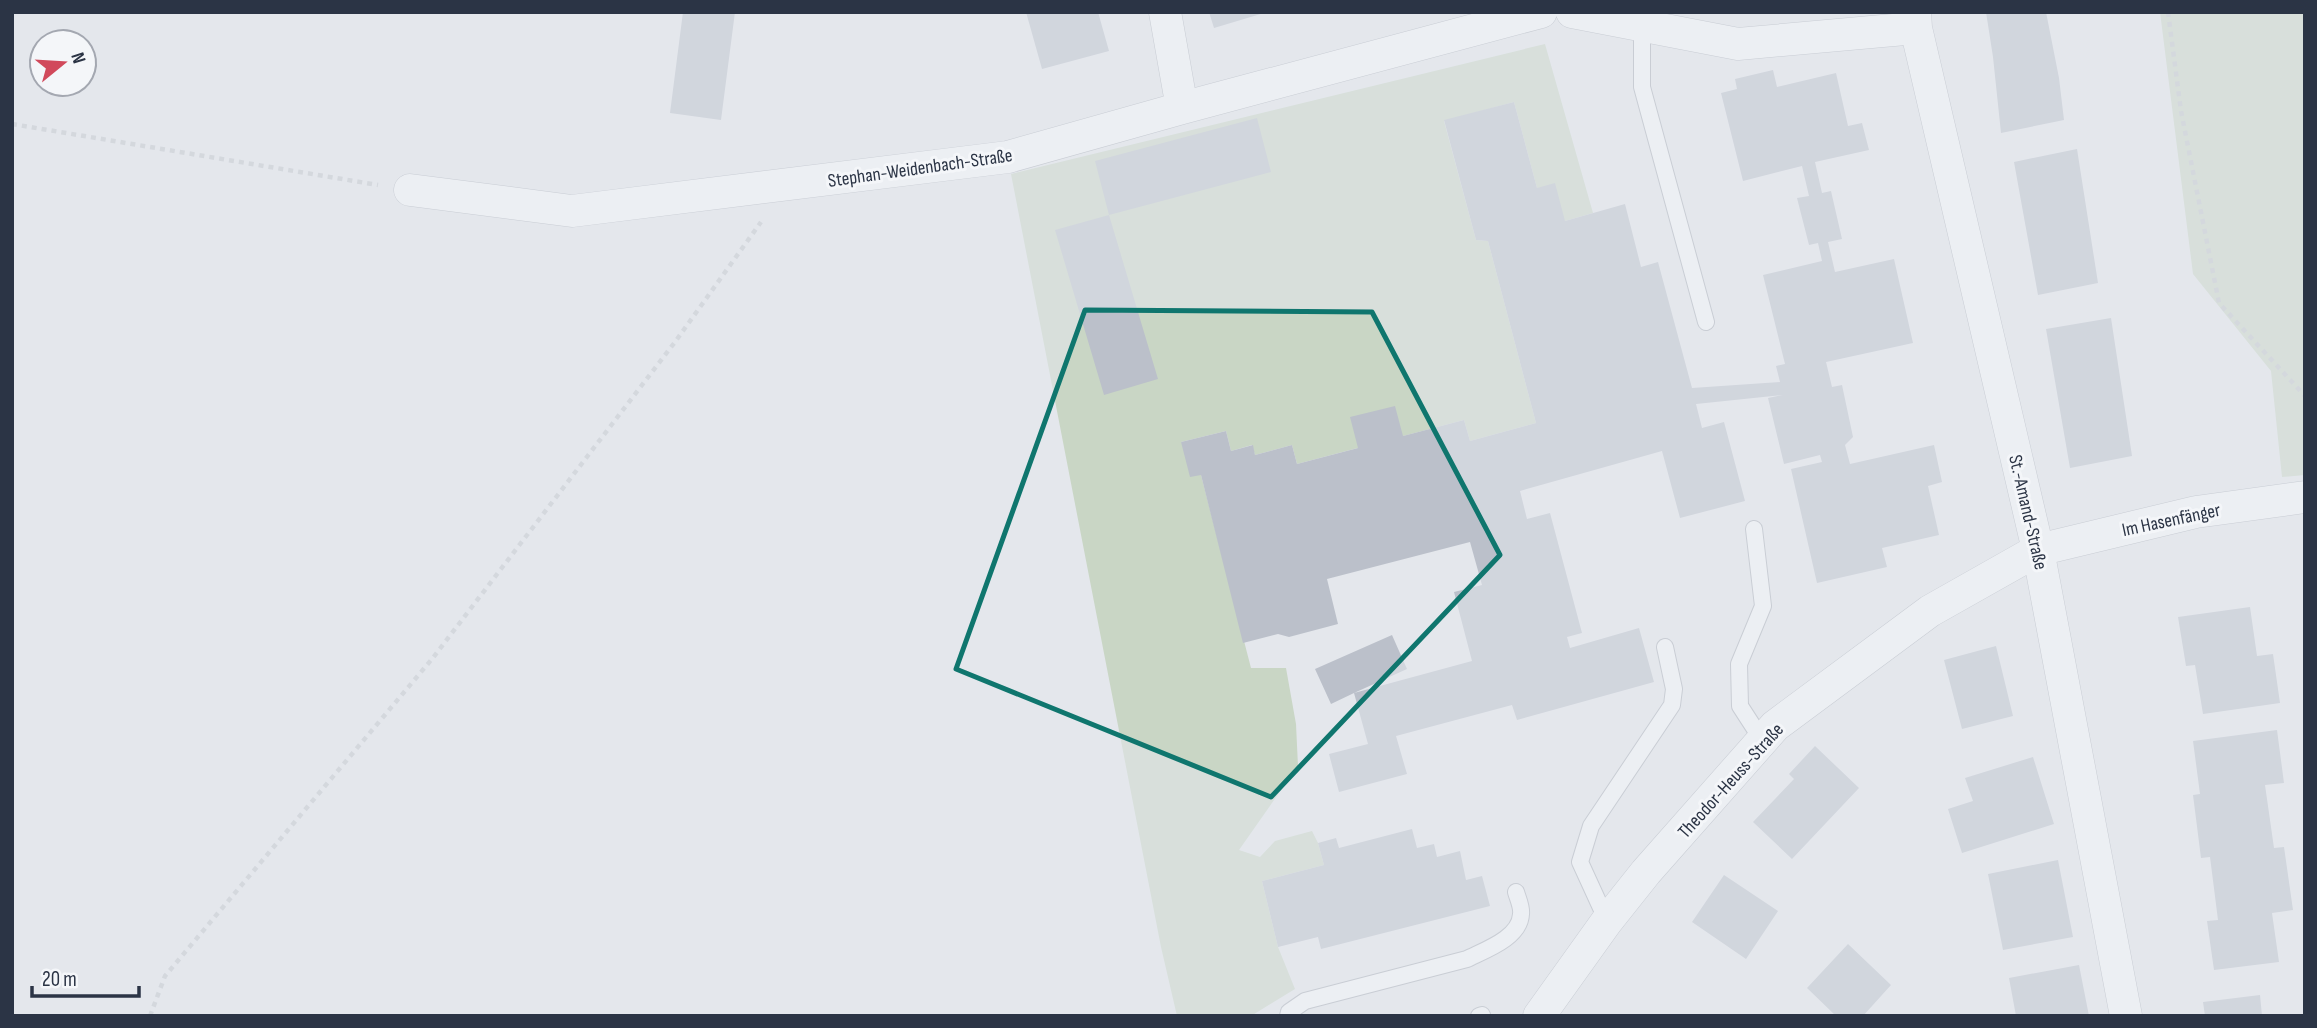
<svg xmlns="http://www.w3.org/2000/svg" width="2317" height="1028" font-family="'Sofia Sans Condensed',sans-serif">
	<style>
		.green { fill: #c9d6c5 }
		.building { fill: #bbc0ca }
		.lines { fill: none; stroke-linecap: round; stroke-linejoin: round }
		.lane-casing { stroke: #a9aeb7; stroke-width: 18 }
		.street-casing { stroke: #a9aeb7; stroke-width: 33 }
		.path { stroke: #c2c5cb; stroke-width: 4.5; stroke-dasharray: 5 5; stroke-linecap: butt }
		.lane { stroke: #f7f8fa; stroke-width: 16 }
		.street { stroke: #f7f8fa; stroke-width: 32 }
		.marked { fill: none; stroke: #0f766e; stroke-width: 5; stroke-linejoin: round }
		.labels { text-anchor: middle; stroke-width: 6; stroke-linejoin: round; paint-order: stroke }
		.street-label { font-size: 19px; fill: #2b3445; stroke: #f4f6f9 }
	</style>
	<rect width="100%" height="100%" fill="#e4e7ec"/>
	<path class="green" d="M2160 12H2305V475L2282 477 2271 371 2193 274Z
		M1545 44 1593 213 1565 221 1537 188 1514 102 1444 121 1476 240 1488 241 1536 423 1470 441 1464 420 1297 464 1292 445 1255 455 1252 445 1231 451 1226 431 1181 442 1201 475 1251 668H1286L1296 724 1298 766 1239 850 1260 857 1275 841 1312 831 1318 843 1324 865 1262 881 1278 947 1295 989 1251 1016H1177L1161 947 1011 174Z"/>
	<path class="building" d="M683 12H735L721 120 670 113Z
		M1026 12H1098L1109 51 1042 69Z
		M1209 12H1264V13L1214 28Z
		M1986 12H2046L2059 78 2064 120 2001 133 1993 57Z
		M1773 70 1777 87 1836 73 1848 126 1862 123 1869 150 1815 162 1822 193 1831 191 1842 239 1828 242 1835 272 1894 259 1913 343 1826 362 1832 387 1842 385 1853 437 1845 445 1850 464 1934 445 1942 482 1928 486 1939 535 1882 548 1887 567 1817 583 1791 469 1822 462 1820 455 1784 464 1768 398 1783 395 1696 404 1702 428 1724 422 1745 501 1680 518 1662 451 1520 491 1527 519 1550 513 1582 633 1567 637 1570 648 1639 628 1654 682 1517 720 1512 705 1396 736 1407 774 1339 792 1329 754 1368 744 1354 693 1331 704 1315 669 1392 635 1407 669 1354 693 1472 661 1454 592 1482 585 1470 542 1327 579 1338 624 1289 637 1278 634 1243 643 1201 475 1190 477 1181 442 1226 431 1231 451 1253 445 1255 455 1292 445 1297 464 1358 448 1350 417 1395 406 1403 436 1464 420 1470 441 1536 423 1488 241 1476 240 1444 120 1514 102 1537 188 1555 183 1565 221 1625 204 1641 267 1658 262 1692 388 1780 382 1776 366 1785 364 1763 275 1822 261 1818 243 1809 245 1797 198 1809 196 1802 166 1743 181 1721 93 1737 89 1735 79Z
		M1257 118 1271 172 1109 215 1095 161Z
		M2077 149 2098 283 2038 295 2014 162Z
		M1109 215 1158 379 1104 395 1055 230Z
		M2111 318 2132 456 2070 468 2046 329Z
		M2250 607 2257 656 2273 654 2280 703 2203 714 2195 665 2186 666 2178 617Z
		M1996 646 2013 716 1962 729 1944 660Z
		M2277 730 2284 783 2265 785 2274 848 2284 847 2293 910 2272 913 2279 962 2214 970 2207 921 2218 920 2210 857 2201 858 2193 795 2200 794 2193 741Z
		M1815 746 1859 788 1792 859 1753 822 1794 779 1789 774Z
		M2033 757 2054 824 1962 853 1948 809 1973 801 1965 778Z
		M1412 829 1417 848 1434 844 1437 857 1460 851 1466 880 1482 876 1490 906 1321 949 1318 937 1278 947 1262 881 1324 865 1318 843 1336 838 1339 848Z
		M2058 860 2073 937 2003 950 1988 874Z
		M1724 875 1778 911 1746 959 1692 922Z
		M1848 944 1891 985 1863 1016H1836L1807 988Z
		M2079 965 2089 1016H2016L2009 978Z
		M2260 995 2262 1016H2205L2203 1002Z"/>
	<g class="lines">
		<g class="lane-casing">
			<path id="lane" d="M1642 26V87L1706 322
				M1754 529 1763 606 1739 664 1740 706 1762 740
				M1607 921 1580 862 1591 826 1672 705 1674 689 1665 647
				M1288 1016 1289 1012 1305 1001 1467 959C1485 950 1520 938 1521 914 1522 907 1518 899 1516 892
				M1479 1016 1482 1015"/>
		</g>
		<g class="street-casing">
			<path id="street" d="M1165 12 1182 108
				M1572 12 1738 44 1916 28
				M1915 12 1916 28 2038 550 2126 1016
				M410 190 572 211 1008 157 1182 108 1541 12
				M1539 1016 1607 921 1646 872 1775 726 1930 611 2038 550 2196 512 2305 497"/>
		</g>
		<path class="path" d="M2168 12 2181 111 2219 303 2305 396
			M12 124 378 185
			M150 1016 165 976 432 659 675 342 761 222"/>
		<use href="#lane" class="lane"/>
		<use href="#street" class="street"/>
	</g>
	<path d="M0 0H2317V1028H0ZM1085 310 1372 312 1500 555 1271 797 956 669Z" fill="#e4e7ec" fill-opacity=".55" fill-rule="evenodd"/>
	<path class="marked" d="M1085 310 1372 312 1500 555 1271 797 956 669Z"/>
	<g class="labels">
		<g class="street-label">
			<text transform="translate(920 167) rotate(-8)" y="7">Stephan-Weidenbach-Straße</text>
			<text transform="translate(2029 512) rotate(77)" y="7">St.-Amand-Straße</text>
			<text transform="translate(2171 519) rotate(-12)" y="7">Im Hasenfänger</text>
			<text transform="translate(1730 780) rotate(-48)" y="7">Theodor-Heuss-Straße</text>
		</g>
	</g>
	<rect width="2317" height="1028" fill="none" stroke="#2b3445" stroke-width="28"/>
	<g transform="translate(63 63) rotate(72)"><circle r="33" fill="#f4f6f9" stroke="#a4a8b1" stroke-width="2"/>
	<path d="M0-5L12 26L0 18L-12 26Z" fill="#d1495b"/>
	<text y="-10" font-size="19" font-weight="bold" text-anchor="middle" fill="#2b3445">N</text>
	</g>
	<path d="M32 986v10h107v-10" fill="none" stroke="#2b3445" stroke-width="3.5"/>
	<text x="42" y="986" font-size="21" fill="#2b3445" stroke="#f4f6f9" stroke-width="5" paint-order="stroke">20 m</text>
</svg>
